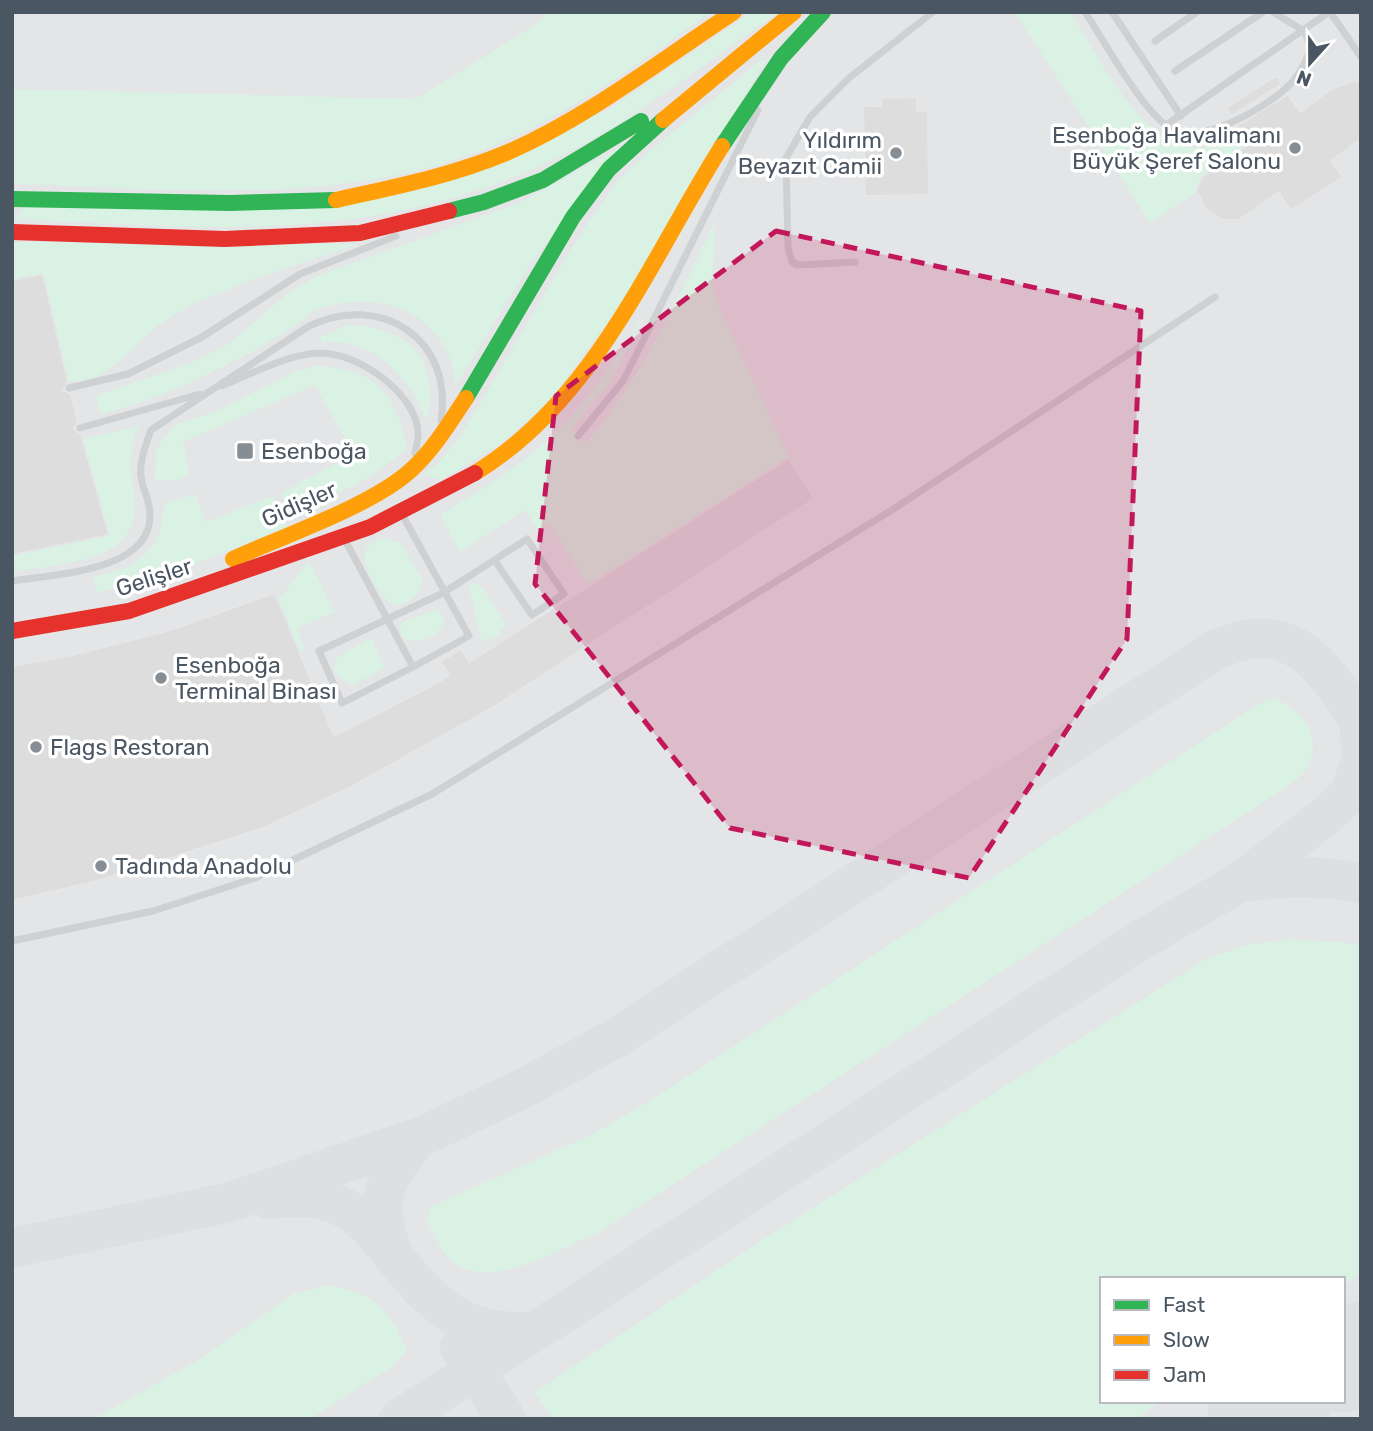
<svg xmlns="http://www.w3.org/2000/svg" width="1373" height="1431" font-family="Rubik,sans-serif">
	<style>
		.airport { fill: #e4e5e7; fill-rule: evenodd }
		.green { fill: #d9f2e3 }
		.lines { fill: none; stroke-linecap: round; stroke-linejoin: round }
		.taxiway { stroke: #dedfe0; stroke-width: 40 }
		.runway { stroke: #dedfe0; stroke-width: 98 }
		.building { fill: #ddddde; stroke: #e5e6e7; stroke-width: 2 }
		.lane { stroke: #ced0d2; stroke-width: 7 }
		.fast { stroke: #30b455; stroke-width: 16 }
		.slow { stroke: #ff9f0a; stroke-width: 16 }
		.jam { stroke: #e5322d; stroke-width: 16 }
		.marked { fill: #c2185b; fill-opacity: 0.2; stroke: #c2185b; stroke-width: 5; stroke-dasharray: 14 9; stroke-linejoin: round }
		.poi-dot { fill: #868d94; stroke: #fff; stroke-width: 2.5 }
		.labels { text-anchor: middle; stroke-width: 7; stroke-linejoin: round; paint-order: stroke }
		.poi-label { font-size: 23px; fill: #4a5661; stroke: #fff; text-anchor: start }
		.street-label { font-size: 23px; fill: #4a5661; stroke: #fff }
	</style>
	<rect width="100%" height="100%" fill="#f4f4f4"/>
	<path class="airport" d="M12 12H1361V1419H12ZM1102 1279H1343V1401H1102Z"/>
	<path class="green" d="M549 12H711C640 63 567 116 485 149 334 208 170 188 12 184V89L416 99 535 25Z
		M752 12H779C701 66 625 128 538 167 360 245 204 228 16 219L23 207H339L608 110Z
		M1015 12H1070C1098 54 1140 144 1195 148 1211 149 1228 139 1241 133L1249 144 1204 175 1197 192 1150 223Z
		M762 59 765 62 618 308 548 403 498 446 440 480 423 474 437 464 459 439 571 249 614 185 644 156Z
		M621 147 533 260 456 385C454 375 452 363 448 354 423 298 355 291 307 314L308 317C243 361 176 393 101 415L96 396 190 363 229 344 288 293 317 276 519 203Z
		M715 223 712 282 719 307 789 458 588 584 549 524 538 530 525 510 460 552 440 515C482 490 527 462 562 426 596 392 623 348 648 308L609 384 571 429 585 444C643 378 676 301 715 223Z
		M12 242 360 244C303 263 214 288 164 321 131 344 112 383 68 382L43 275 12 280Z
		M348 325C411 329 440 357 427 422 412 380 372 335 322 343L320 337Z
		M316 366C375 369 397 393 407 450L363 481 291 517 281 493 354 454 315 385 183 442 190 474 178 480H155L156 449 176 424 217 411 294 372Z
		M139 426C128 449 130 470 134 494 146 564 61 563 12 572V555L109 535 82 439Z
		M195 494 206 522 273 496 287 527 185 568 97 593 93 577C124 571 148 563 160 530 163 521 161 512 166 503Z
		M384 538 401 544 423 580C419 596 411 601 395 606 381 599 359 566 366 550 369 543 378 540 384 538Z
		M309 561 335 612 297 628 304 648 300 654 278 601Z
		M475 583 481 586 506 624 497 636 482 642 469 587Z
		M436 609 445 618C442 636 419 645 404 639L400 632 401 623Z
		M371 638 385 668 353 685 340 678 334 668 337 657Z
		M1275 698C1302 712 1324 735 1307 768 1303 776 1290 784 1282 790L601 1231C561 1248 483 1298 447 1256 439 1246 433 1231 426 1219L432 1206 587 1137 645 1104 1262 702Z
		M1290 939 1361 944V1274L1343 1285V1279H1102V1401H1162L1135 1419H552L535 1392 764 1239 1206 959 1245 945Z
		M326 1286C372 1290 390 1309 407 1351L393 1366 310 1419H93L197 1361 295 1293Z"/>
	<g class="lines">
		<path class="taxiway" d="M1240 882C1281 877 1321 875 1361 883
			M268 1199C333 1192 353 1205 393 1255 373 1199 382 1183 418 1138
			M12 1248 226 1203 418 1138 522 1089 614 1039 1215 650C1292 615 1324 666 1361 724
			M393 1255C433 1306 466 1338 535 1331
			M460 1348 506 1419
			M399 1419 1136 943 1240 882 1322 819 1350 793 1361 762 1360 723"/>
		<path class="runway" d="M1343 1363 1361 1351
			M1256 1419 1283 1401"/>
	</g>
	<path class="building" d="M1276 76 1282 84 1231 116 1226 108Z
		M1354 80 1361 83V139L1331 161 1343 177 1290 211 1279 192 1239 220H1222L1205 209 1197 192 1199 183 1204 175 1249 144 1237 126 1288 94 1300 112 1331 89Z
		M917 97V111L928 110 929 195 865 196 863 106H881V98Z
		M43 274 68 382 63 390 71 394 78 422 74 429 81 434 109 535 12 555V280Z
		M789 458 814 499 492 708 349 788 263 828 101 880 12 901V666L73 655 167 631 275 593 334 736 439 682 449 675 440 662 461 649 469 662Z"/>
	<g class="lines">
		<path class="lane" d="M1085 12C1105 42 1142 111 1170 128 1199 147 1265 108 1286 88 1299 77 1305 63 1311 48L1304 31 1273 12
			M1112 12 1181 116
			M1330 12 1361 57
			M1155 41 1197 12
			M1175 71 1263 12
			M1166 125 1329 12
			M855 262 798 265 792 262 788 248 786 158 810 117 849 78 933 12
			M221 386C253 374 295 349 330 354 364 358 416 395 418 432 419 438 416 447 415 453
			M69 388 128 374 202 337 300 274 396 236
			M80 428 200 394
			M578 436 623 381 758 110
			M345 540 413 667 469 636 403 516
			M12 581C54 574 152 572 150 514 150 501 143 490 141 477 139 462 146 444 151 430L309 326C380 292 454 338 441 420
			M413 667 342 703 319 651 443 593 527 539 564 594 532 615 495 561
			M12 941 153 911 255 878 432 794 895 508 1215 297"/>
		<path class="fast" d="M722 146 781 58 823 12
			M12 199 230 203 336 200
			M449 211 484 202 543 180 641 121
			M466 398 573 217 609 169 663 120"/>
		<path class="slow" d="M663 120 794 12
			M336 200C394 187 451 176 506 153 587 118 661 60 734 12
			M475 473C595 400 650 260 722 146
			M233 559C283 536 371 506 410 471 433 450 449 424 466 398"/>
		<path class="jam" d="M12 232 225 239 360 233 449 211
			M12 631 129 611 370 527 475 473"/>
	</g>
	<path class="marked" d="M776 231 1141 311 1127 639 969 878 730 828 535 584 556 396Z"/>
	<g class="poi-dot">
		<circle cx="1295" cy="148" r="7"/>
		<circle cx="896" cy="153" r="7"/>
		<rect x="236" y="442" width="18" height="18" rx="3.5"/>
		<circle cx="161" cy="678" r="7"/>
		<circle cx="36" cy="747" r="7"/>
		<circle cx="101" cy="866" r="7"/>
	</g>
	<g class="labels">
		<g class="poi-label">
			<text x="1281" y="143" text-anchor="end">Esenboğa Havalimanı<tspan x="1281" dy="26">Büyük Şeref Salonu</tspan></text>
			<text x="882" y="148" text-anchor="end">Yıldırım<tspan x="882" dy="26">Beyazıt Camii</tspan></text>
			<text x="261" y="459">Esenboğa</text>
			<text x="175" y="673">Esenboğa<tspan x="175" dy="26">Terminal Binası</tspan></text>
			<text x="50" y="755">Flags Restoran</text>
			<text x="115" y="874">Tadında Anadolu</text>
		</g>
		<g class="street-label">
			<text transform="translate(299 504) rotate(-24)" y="8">Gidişler</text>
			<text transform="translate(154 577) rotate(-18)" y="8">Gelişler</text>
		</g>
	</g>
	<rect width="1373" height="1431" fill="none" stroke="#4a5661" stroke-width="28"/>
	<rect x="1100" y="1277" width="245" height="126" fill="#ffffff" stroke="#b7bbc0" stroke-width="2"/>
	<rect x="1114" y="1300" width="35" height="10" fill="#30b455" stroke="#b7bbc0" stroke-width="2"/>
	<text x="1163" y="1312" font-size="21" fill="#4a5661">Fast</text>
	<rect x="1114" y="1335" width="35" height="10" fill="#ff9f0a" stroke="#b7bbc0" stroke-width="2"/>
	<text x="1163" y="1347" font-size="21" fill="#4a5661">Slow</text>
	<rect x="1114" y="1370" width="35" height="10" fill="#e5322d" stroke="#b7bbc0" stroke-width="2"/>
	<text x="1163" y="1382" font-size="21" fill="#4a5661">Jam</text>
	<g transform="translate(1310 63) rotate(201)" stroke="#ffffff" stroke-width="5" paint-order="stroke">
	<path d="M0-5L12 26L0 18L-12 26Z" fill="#4a5661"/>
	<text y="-10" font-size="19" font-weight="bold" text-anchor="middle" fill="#4a5661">N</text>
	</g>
</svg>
